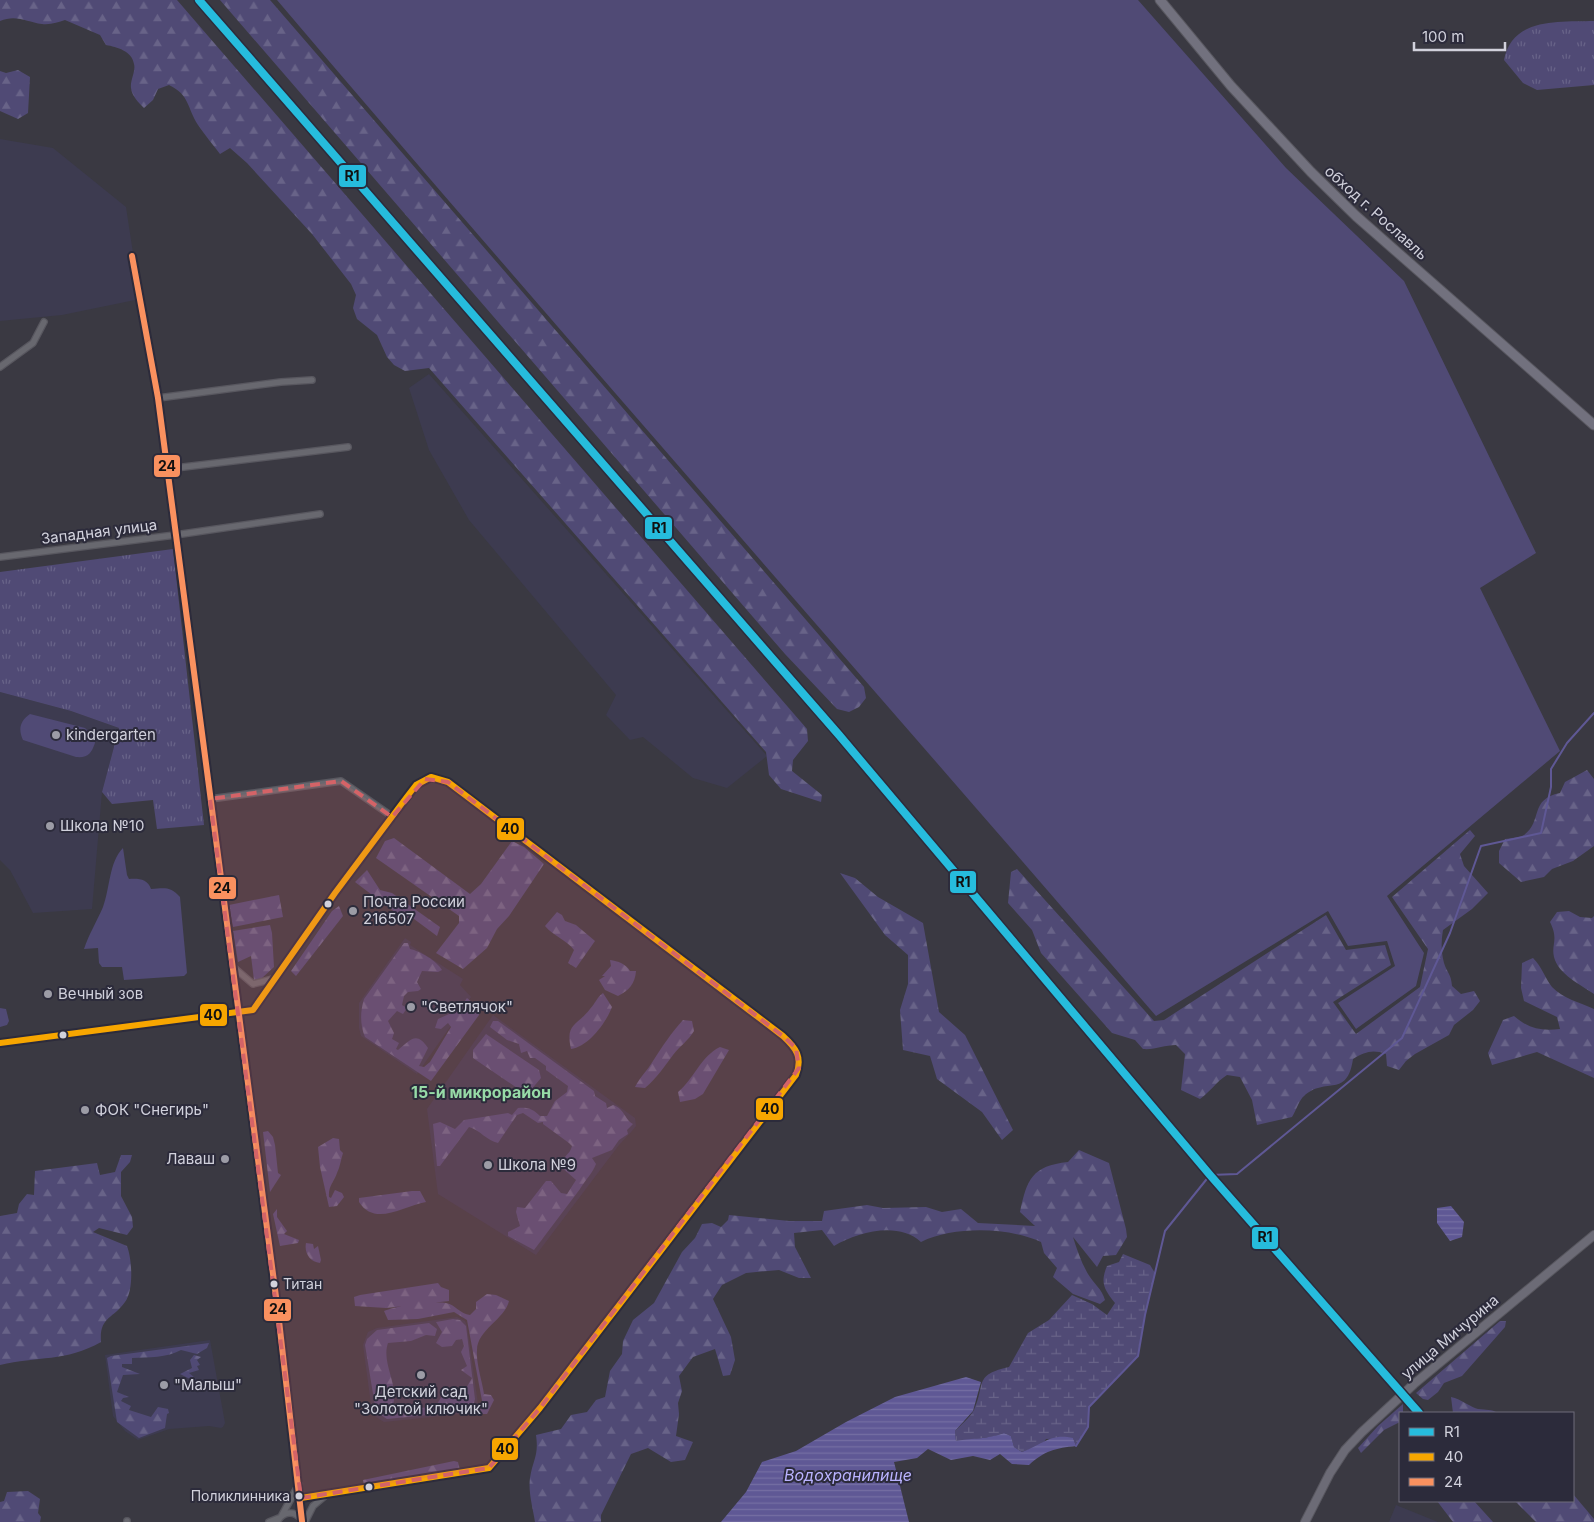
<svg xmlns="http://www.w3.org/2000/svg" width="1594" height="1522" font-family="Inter,sans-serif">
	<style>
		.built { fill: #3d3b50 }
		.grass { fill: url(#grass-tufts) }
		.forest { fill: url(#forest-firs) }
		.wetland { fill: url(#wetland-marsh) }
		.green { fill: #504a75 }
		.water { fill: url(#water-rules) }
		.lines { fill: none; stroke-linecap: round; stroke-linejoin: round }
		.stream { stroke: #5f5895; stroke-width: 2 }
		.minor-casing { stroke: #58575f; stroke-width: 8 }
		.major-casing { stroke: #58575f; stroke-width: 10 }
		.highway-casing { stroke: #58575f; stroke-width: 11 }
		.minor { stroke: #68686f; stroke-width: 5.5 }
		.major { stroke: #6c6b76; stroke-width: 8 }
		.highway { stroke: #72717e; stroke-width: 9 }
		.bus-1-casing { stroke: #2c2b3b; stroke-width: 10 }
		.bus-2-casing { stroke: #2c2b3b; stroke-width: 10 }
		.bus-1 { stroke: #f7a600; stroke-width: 6 }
		.bus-2 { stroke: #fa915f; stroke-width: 6 }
		.rail-1-casing { stroke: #2c2b3b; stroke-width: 11 }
		.rail-1 { stroke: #26bcdd; stroke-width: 8 }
		.marked { fill: #d46367; fill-opacity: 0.2; stroke: #d46367; stroke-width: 4; stroke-dasharray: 10 6; stroke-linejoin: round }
		.poi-dot { fill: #9c9ca6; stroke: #2c2b3b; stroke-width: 2 }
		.bus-dot { fill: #d1d1dc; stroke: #2c2b3b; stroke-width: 2 }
		.labels { text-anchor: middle; stroke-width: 4; stroke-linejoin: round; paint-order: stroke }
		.bus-label { font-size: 14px; fill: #d1d1dc; stroke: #2c2b3b; text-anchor: start }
		.street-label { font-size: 15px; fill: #d1d1dc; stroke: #2c2b3b }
		.poi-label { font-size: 15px; fill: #d1d1dc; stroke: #2c2b3b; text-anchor: start }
		.neighbourhood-label { font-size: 16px; font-weight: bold; fill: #97dba7; stroke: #2c2b3b }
		.water-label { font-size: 16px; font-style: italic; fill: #bab3ff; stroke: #2c2b3b }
		.line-badge { stroke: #2c2b3b; stroke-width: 2 }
		.pale-badge-label { font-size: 14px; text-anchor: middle; font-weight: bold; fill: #111 }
	</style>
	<defs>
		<pattern id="grass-tufts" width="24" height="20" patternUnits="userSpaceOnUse" patternTransform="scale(1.25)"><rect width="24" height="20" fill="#504a75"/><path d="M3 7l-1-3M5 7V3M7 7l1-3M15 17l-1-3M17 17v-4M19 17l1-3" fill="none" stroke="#686388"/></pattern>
		<pattern id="forest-firs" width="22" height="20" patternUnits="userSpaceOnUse" patternTransform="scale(1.25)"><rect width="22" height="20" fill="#504a75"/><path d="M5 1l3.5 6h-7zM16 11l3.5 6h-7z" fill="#686388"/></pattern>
		<pattern id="wetland-marsh" width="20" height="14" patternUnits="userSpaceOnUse" patternTransform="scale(1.25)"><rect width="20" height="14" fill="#504a75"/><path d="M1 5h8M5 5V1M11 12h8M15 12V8" fill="none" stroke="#686388"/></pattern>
		<pattern id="water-rules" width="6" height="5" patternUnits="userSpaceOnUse" patternTransform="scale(1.25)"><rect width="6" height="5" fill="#5f5895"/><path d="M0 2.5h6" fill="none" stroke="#756fa3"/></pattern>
	</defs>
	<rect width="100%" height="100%" fill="#3a3942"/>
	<path class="built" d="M0 139 53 148 126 207 140 299 62 315 0 321Z
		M429 374 767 756 727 788 693 778 643 737 630 740 606 715 616 695 469 520 429 450 409 388Z
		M0 692 71 711 119 728 102 792 92 909 33 913 10 870 0 860Z
		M405 938 411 942 410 945 463 979 460 985 471 997 417 1074 361 1036 359 1028V1003Z
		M493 1015 635 1118 636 1126 632 1131 619 1145 536 1255 438 1194 427 1109Z
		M457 1317 465 1321 467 1326 478 1404 475 1409 470 1413 384 1422 376 1417 372 1412 363 1345 368 1332 377 1328Z
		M210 1340 225 1423 223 1427 221 1428 209 1426 169 1429 138 1440 125 1431 113 1416 105 1355Z
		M1396 1505 1438 1522H1389Z"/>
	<path class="grass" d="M1594 21V85L1537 90 1523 83 1504 60C1512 17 1560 22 1594 21Z
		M173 549 204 825 157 829 153 800 112 804 102 792 119 728 71 711 0 692V572Z"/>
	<path class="forest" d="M0 0H177L807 729 808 741 793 760 792 771 822 795 821 802 781 789 769 775 766 752 429 368 405 371 394 365 387 357 377 335 357 319 353 308 356 295 351 284 312 234 247 163 230 148 220 154C213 145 205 135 198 125 187 108 190 95 169 85L158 89 153 100 144 108C138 102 132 96 131 88 130 80 136 71 134 64 132 51 117 47 106 45L100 35 65 20C58 22 51 25 42 24 27 22 16 14 0 21Z
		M220 0H270L864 687 866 698 859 707 849 712 837 709 785 654Z
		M18 70 30 77 28 113 18 119 0 111V71L6 73Z
		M1587 770 1594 779V846L1573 861 1552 869 1544 877 1521 882 1499 863V851L1505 839C1510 838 1519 838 1524 835 1543 821 1529 799 1560 793L1565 782Z
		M1470 830 1475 836 1460 854 1464 866 1488 893 1472 909 1443 930C1441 941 1441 952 1444 963 1447 973 1451 973 1452 986L1461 994 1474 991 1480 1001 1473 1010 1454 1025 1449 1035 1415 1054 1406 1061 1399 1070 1387 1066 1386 1054C1372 1049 1365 1052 1353 1059 1347 1099 1326 1076 1304 1096 1299 1100 1296 1111 1292 1117L1257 1125 1252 1100 1240 1077 1227 1075C1216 1082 1211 1091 1200 1099L1181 1090 1185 1054 1176 1045C1164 1045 1155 1050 1143 1049L1135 1040 1112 1033 1041 953 1032 930 1008 903 1011 872 1017 869 1154 1021 1164 1020 1326 915 1346 950 1385 945 1391 965 1333 1002 1356 1034 1420 987 1428 949 1392 897Z
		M394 838 470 894 481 884 512 841 524 847 544 864 509 916 497 929 487 948 463 969 436 953 459 923V916L376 858 385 841Z
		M367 870 380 890 392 893 440 927 437 936 414 919 400 916 355 882Z
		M840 873 855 878 878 897 923 923 939 1012 965 1035 1013 1130 1002 1140 982 1112 937 1079 930 1056 903 1050 900 1010 908 984V955L885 935Z
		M279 895 283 917 233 927 229 905Z
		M339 906 343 916 296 976 291 971 332 911Z
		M1569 911 1580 917 1592 918 1594 916V994C1581 985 1558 974 1554 957 1551 944 1559 940 1550 922L1557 912Z
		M557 912 562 915 565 921 576 925 595 941 576 968 568 963 574 950C567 940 553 936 545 926Z
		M270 925 272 933 274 967 262 978 254 980 251 956 238 962 233 931Z
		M404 943H408L410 949C420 951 437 961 442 970L438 972 422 971 417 982 421 989 418 991 408 992 404 996 402 1005 407 1008 403 1014 397 1011 388 1021 394 1033 392 1039 399 1043 396 1049 398 1050C410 1041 416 1030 428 1048L419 1066 424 1067 430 1062 451 1027 448 1023 441 1029 435 1028 438 1019 458 1010 467 998 479 1008V1015L431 1081 365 1037C360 1025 360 1012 364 999Z
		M1533 958C1542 967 1545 978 1552 987 1562 998 1581 1003 1594 1009V1078L1537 1052 1492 1065 1488 1053 1503 1020 1514 1016C1529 1029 1541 1031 1560 1029L1557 1017 1524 1001 1521 988 1522 963Z
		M610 960C618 961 626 964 630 971H636C635 984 629 990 618 996L605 990 599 980 605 976H602L611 966Z
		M603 993 612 1007C606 1023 588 1047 571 1049 565 1023 577 1026 590 1009 595 1004 597 997 603 993Z
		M683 1020 692 1021 694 1031C688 1041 680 1046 673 1055 664 1067 657 1078 645 1088L635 1087C640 1077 647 1071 653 1061 662 1047 671 1033 683 1020Z
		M493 1021H498L594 1091 595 1096 606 1103 607 1108 613 1105C625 1109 624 1119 633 1124L627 1130 628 1134 619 1140 612 1150 592 1158 596 1164C592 1174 586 1179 580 1189L534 1250 508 1236V1232L520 1226 516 1212 517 1207 525 1208 546 1181H551L561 1193 567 1194 576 1180 559 1165C562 1157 570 1155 572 1146L569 1143 543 1124V1122L538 1123 523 1113 517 1115 498 1143C487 1141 480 1130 469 1127L440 1166H437L433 1124 440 1122 455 1129 464 1120 508 1113 512 1115 518 1108C528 1107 533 1109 540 1116H547L555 1101 567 1092 568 1086 546 1070V1066L535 1058H530L527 1051 521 1053 519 1044 507 1040 490 1027Z
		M486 1034 539 1070 541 1078 530 1091 523 1092 473 1058V1050Z
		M720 1047 729 1050 703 1094 695 1099 680 1102 678 1092C694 1079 701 1056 720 1047Z
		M268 1131 273 1137 275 1145 278 1173 281 1175 270 1192 263 1132Z
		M333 1138 339 1139 340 1150 343 1153C341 1159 340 1167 337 1173 334 1182 328 1186 329 1197L331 1198 335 1190 342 1193 344 1197 337 1206 329 1207 320 1167 318 1147Z
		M1079 1150 1109 1163 1126 1229 1127 1237 1116 1255 1103 1256 1097 1267 1073 1237C1077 1250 1081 1262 1088 1274 1094 1284 1102 1289 1105 1300L1100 1304 1073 1294 1053 1277 1057 1268 1044 1253 1041 1242C1008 1227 954 1226 921 1242 898 1221 858 1232 834 1246L822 1230 794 1233 795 1247 811 1278H799L779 1270 746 1273 722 1285 713 1299 731 1337 735 1360 730 1375 723 1376 715 1349 693 1357 679 1376 682 1391 678 1403 679 1414 676 1436 693 1442 685 1460 671 1462 648 1448 631 1454 601 1515V1522H535C533 1508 528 1492 530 1478 533 1459 539 1456 536 1435L561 1429 571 1415 587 1412 596 1400 605 1397 610 1371 622 1354 623 1341 633 1320 654 1303 682 1252 695 1238 702 1224 712 1223 721 1227 728 1220 729 1215 789 1221H822L824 1211 867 1205 883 1208 926 1207 942 1212 961 1209 978 1223 1035 1226 1020 1212C1027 1179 1032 1166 1068 1162Z
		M121 1155H132L130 1162 121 1172V1196L132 1217 133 1227 127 1235 99 1228 93 1232 127 1246C132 1259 134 1290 125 1302 113 1319 99 1317 101 1342 66 1362 37 1356 0 1365V1216L17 1213 19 1204 27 1194 34 1195 35 1171 97 1163 100 1175 115 1172Z
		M412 1191H420L426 1202C403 1206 375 1227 359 1202V1198Z
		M277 1209V1217L287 1231 284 1234 299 1240 298 1243 280 1246 273 1214Z
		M306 1243 313 1244 314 1249 318 1246 321 1260 320 1263C310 1262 304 1253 306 1243Z
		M438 1283 441 1287 449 1290V1301L386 1308 355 1306 354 1297 360 1295Z
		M487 1294 496 1295 509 1301C505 1319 477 1330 477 1350 476 1364 482 1380 484 1394L491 1395 494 1400 487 1414H476L483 1406 467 1320 454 1312 418 1319 388 1320 384 1311C396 1306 433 1301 446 1303 456 1305 460 1314 470 1315L476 1309V1302Z
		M453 1319 460 1320 466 1326 475 1399 473 1407 468 1411 387 1419 376 1412 365 1345 367 1339 377 1330 429 1323 437 1329 435 1336 426 1335 411 1341 388 1343C381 1363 399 1384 393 1405L402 1409 435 1407 442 1396 461 1397 472 1378 461 1370 467 1366 461 1352 464 1346 462 1339 456 1340 452 1346 442 1347 436 1343 442 1332 436 1322Z
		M1500 1321H1506L1505 1327 1462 1376 1444 1383 1438 1392 1428 1400 1423 1399 1416 1393Z
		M209 1343 207 1348 197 1354 181 1350C167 1358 148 1357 132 1358V1364H122V1367L140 1374 123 1375 117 1392 129 1397 123 1398 121 1401 131 1406 129 1410 151 1417 158 1407 168 1409 169 1413 167 1414 165 1428 139 1438 117 1422 107 1358 111 1356Z
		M194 1355 201 1357 197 1360 200 1365 197 1366 199 1370 189 1373 195 1378 196 1382 180 1374 192 1368 190 1360Z
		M1451 1397C1461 1399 1472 1408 1478 1409 1486 1410 1491 1409 1498 1413H1453Z
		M1403 1404V1413H1400V1422L1384 1430 1361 1453 1358 1448 1378 1426Z
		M454 1461 458 1462 460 1470 364 1485 363 1480Z
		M28 1491 40 1499 38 1513 41 1517 40 1522H0V1502L4 1501 7 1492Z
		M1573 1494 1594 1519V1522H1536L1515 1501H1573Z
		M1437 1501H1474L1493 1522H1453Z"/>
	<path class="wetland" d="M1123 1254 1150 1265 1155 1273 1145 1315 1138 1356 1089 1407 1088 1427 1076 1446 1073 1438 1046 1439 1042 1445 1022 1452 1014 1447 1011 1436 1004 1433C988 1439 973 1438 956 1442L955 1431C961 1425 970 1417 974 1410 986 1384 973 1375 1009 1367L1028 1333 1049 1320 1072 1295 1092 1304 1107 1315 1115 1303C1104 1289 1100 1283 1107 1266L1119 1262Z"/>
	<path class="green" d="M277 0H1138L1286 168 1404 281 1536 553 1480 588 1560 751 1387 896 1424 953 1416 986 1356 1029 1338 1003 1395 966 1387 941 1348 946 1328 911 1156 1016C864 677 567 341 277 0Z
		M30 714 85 728 94 737 95 743C91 754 88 758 76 757L23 740C18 729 20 721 30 714Z
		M123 848 127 875 129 879C138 878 148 879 151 889 164 888 171 886 180 897L187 973 184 976 124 980 122 967H102L99 963 98 948 84 949C89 934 97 921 103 907 110 888 109 862 123 848Z
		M0 1008 6 1009 9 1021 7 1025 0 1027Z"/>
	<path class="water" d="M1451 1206 1464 1222 1462 1237 1450 1241 1437 1223V1208Z
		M966 1377 981 1382 973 1411 955 1431 956 1441C973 1438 988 1439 1004 1433L1011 1436 1014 1447 1022 1452C1043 1445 1049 1433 1073 1438L1076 1446C1056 1448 1044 1451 1029 1465L1012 1464 1000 1454 990 1460 973 1456 951 1460 928 1449 917 1458 894 1462 909 1522H721L746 1492 762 1462 796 1451 846 1422 895 1397Z"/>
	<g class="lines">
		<path class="stream" d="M1076 1446 1088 1427 1089 1407 1138 1356 1145 1315 1165 1231 1210 1175 1237 1174 1402 1038 1450 933 1481 846 1541 833 1551 787V769L1567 743 1594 713"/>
		<g class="minor-casing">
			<path id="minor" d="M132 256 158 398 278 1312 302 1521
				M0 367 33 343 44 322
				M158 398 281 382 312 380
				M167 469 348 447
				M0 557 175 535 320 514
				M210 799 341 781 393 817
				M232 966 253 984 273 979
				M0 1043 253 1010 335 893 406 798 416 785 431 777 448 782 783 1036C796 1048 803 1057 796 1075L540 1408 489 1468 301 1498
				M282 1515 299 1484
				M127 1521V1522
				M269 1522 279 1518
				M277 1522C283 1511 294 1510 302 1520
				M305 1522 313 1506 326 1495"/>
		</g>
		<g class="major-casing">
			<path id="major" d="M1305 1522 1330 1473 1345 1450 1362 1432 1414 1384 1594 1235"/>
		</g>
		<g class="highway-casing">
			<path id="highway" d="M1160 0 1231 86 1311 172 1356 216 1594 425"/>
		</g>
		<use href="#minor" class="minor"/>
		<use href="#major" class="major"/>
		<use href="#highway" class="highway"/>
		<g class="bus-1-casing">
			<path id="bus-1" d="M0 1043 253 1010 335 893 406 798 416 785 431 777 448 782 783 1036C796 1048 803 1057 796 1075L540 1408 489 1468 301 1498"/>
		</g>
		<g class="bus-2-casing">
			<path id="bus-2" d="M132 256 158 398 278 1312 302 1521"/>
		</g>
		<use href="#bus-1" class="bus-1"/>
		<use href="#bus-2" class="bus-2"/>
		<g class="rail-1-casing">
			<path id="rail-1" d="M199 0 839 735 1210 1175 1419 1413"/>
		</g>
		<use href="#rail-1" class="rail-1"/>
	</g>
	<path class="marked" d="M425 779 448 782 783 1036 796 1048 799 1068 540 1408 489 1468 301 1498 210 799 341 781 392 817Z"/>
	<g class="poi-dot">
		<circle cx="56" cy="735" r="5"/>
		<circle cx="50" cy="826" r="5"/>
		<circle cx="353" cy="911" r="5"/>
		<circle cx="48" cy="994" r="5"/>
		<circle cx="411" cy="1007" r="5"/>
		<circle cx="85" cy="1110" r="5"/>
		<circle cx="225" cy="1159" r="5"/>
		<circle cx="488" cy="1165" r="5"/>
		<circle cx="421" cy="1375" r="5"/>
		<circle cx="164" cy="1385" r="5"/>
	</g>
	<g class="bus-dot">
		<circle cx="328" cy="904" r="4.5"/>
		<circle cx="63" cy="1035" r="4.5"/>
		<circle cx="274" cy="1284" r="4.5"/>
		<circle cx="369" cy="1487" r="4.5"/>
		<circle cx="299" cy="1496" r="4.5"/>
	</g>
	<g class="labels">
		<g class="bus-label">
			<text x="283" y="1289">Титан</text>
			<text x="290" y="1501" text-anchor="end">Поликлинника</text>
		</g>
		<g class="street-label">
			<text transform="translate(1376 213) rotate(42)" y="5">обход г. Рославль</text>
			<text transform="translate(99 532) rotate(-7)" y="5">Западная улица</text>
			<text transform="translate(1450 1337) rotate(-40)" y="5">улица Мичурина</text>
		</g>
		<g class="poi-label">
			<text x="66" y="740">kindergarten</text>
			<text x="60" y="831">Школа №10</text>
			<text x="363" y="907">Почта России<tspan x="363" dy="17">216507</tspan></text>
			<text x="58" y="999">Вечный зов</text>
			<text x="421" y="1012">"Светлячок"</text>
			<text x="95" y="1115">ФОК "Снегирь"</text>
			<text x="215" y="1164" text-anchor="end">Лаваш</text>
			<text x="498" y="1170">Школа №9</text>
			<text x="174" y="1390">"Малыш"</text>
			<text x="421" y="1397" text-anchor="middle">Детский сад<tspan x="421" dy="17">"Золотой ключик"</tspan></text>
		</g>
		<g class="neighbourhood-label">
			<text x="481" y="1098">15-й микрорайон</text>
		</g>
		<g class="water-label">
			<text x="848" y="1481">Водохранилище</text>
		</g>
	</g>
	<g class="line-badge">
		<rect x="338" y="164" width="29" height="24" rx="5" fill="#26bcdd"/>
		<rect x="153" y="454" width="28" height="24" rx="5" fill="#fa915f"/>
		<rect x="644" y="516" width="29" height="24" rx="5" fill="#26bcdd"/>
		<rect x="496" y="817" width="29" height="24" rx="5" fill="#f7a600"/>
		<rect x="949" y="870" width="28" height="24" rx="5" fill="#26bcdd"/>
		<rect x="208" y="876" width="29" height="24" rx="5" fill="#fa915f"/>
		<rect x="199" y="1003" width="29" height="24" rx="5" fill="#f7a600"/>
		<rect x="755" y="1097" width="29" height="24" rx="5" fill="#f7a600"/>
		<rect x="1251" y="1226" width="28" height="24" rx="5" fill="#26bcdd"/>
		<rect x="263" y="1298" width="29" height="24" rx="5" fill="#fa915f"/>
		<rect x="491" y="1437" width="28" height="24" rx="5" fill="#f7a600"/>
	</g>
	<g class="pale-badge-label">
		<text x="352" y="181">R1</text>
		<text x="167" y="471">24</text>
		<text x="659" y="533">R1</text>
		<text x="510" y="834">40</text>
		<text x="963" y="887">R1</text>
		<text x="222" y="893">24</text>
		<text x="213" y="1020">40</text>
		<text x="770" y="1114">40</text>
		<text x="1265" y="1242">R1</text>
		<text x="278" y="1314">24</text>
		<text x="505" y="1454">40</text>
	</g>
	<rect x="1399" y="1412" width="175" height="90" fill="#2c2b3b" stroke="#6e6d7b"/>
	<rect x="1409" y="1428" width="25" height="8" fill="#26bcdd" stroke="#6e6d7b"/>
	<text x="1444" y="1437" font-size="15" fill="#d1d1dc">R1</text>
	<rect x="1409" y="1453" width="25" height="8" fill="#f7a600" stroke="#6e6d7b"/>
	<text x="1444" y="1462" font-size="15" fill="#d1d1dc">40</text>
	<rect x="1409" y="1478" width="25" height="8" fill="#fa915f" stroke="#6e6d7b"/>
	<text x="1444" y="1487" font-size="15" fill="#d1d1dc">24</text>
	<path d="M1414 42v8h91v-8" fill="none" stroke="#d1d1dc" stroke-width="2.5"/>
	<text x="1422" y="42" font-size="15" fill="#d1d1dc" stroke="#2c2b3b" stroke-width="4" paint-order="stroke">100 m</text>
</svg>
